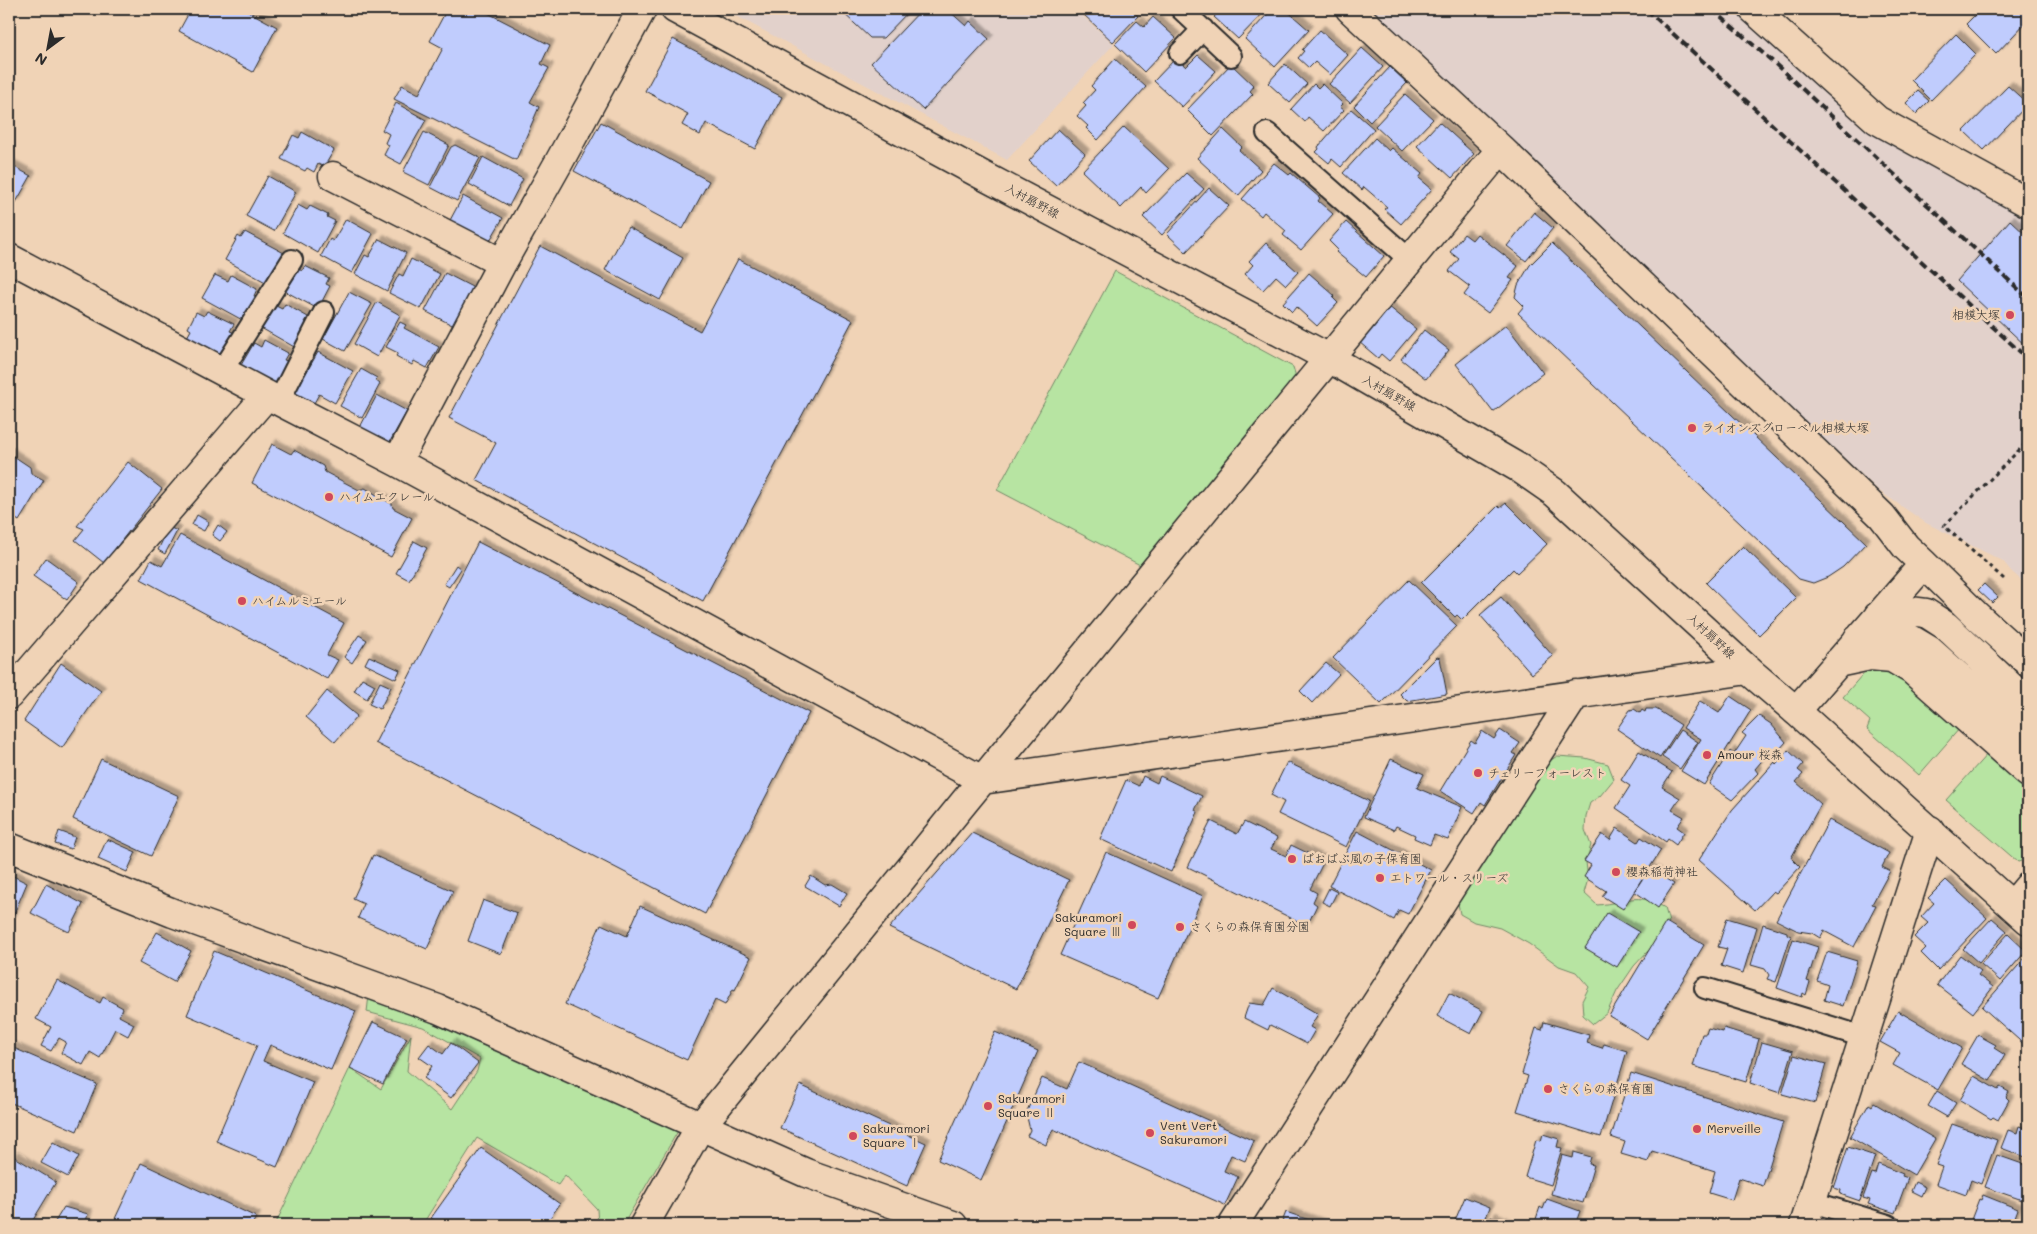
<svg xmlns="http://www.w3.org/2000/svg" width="2037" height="1234" font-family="Mali,'Klee One',sans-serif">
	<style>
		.built { fill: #e2d1cb }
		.green { fill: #b7e4a2; stroke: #718866 }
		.building { fill: #c0ccfd; stroke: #2b2b2b; filter: url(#shadow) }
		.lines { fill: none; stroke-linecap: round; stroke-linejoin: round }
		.lane-casing { stroke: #2b2b2b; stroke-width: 24 }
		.street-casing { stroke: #2b2b2b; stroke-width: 31 }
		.secondary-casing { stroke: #2b2b2b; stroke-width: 31 }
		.path { stroke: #2b2b2b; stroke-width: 3; stroke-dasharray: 4 4; stroke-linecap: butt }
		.lane { stroke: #f0d3b6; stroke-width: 20 }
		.street { stroke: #f0d3b6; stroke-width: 28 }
		.secondary { stroke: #f0d3b6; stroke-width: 28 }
		.rail { stroke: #2b2b2b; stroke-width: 4; stroke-dasharray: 8 4; stroke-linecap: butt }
		.poi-dot { fill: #d1495b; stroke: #f0d3b6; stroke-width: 2 }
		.labels { text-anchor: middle; stroke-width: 5; stroke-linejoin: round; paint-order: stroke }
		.street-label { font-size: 12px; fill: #2b2b2b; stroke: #f0d3b6 }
		.poi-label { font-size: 12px; fill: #2b2b2b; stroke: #f0d3b6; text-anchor: start }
	</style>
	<defs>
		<filter id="shadow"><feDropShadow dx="4.5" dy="-4.5" stdDeviation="1" flood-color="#0004"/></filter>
	</defs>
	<rect width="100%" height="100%" fill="#f0d3b6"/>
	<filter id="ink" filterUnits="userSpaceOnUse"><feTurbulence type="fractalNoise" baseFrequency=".02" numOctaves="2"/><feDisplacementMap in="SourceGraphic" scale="10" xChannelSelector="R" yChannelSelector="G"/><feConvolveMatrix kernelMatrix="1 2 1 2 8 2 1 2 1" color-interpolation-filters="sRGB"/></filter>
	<g filter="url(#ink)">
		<path class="built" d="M723 9H1075L1114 44 1007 160Z
			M1366 9H1732L1871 132 2028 220V586L2011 571 2003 561 1926 523 1878 490Z"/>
		<path class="green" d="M1115 271 1293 367 1296 377 1140 565 997 490Z
			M1875 668 1893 672 1960 728 1919 775 1867 729 1870 721 1843 697 1862 675Z
			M1988 753 2028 789V859L2018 862 1946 800Z
			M1557 756 1585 758 1608 764 1614 779 1600 796 1590 803 1586 816 1585 830 1591 845 1586 862 1588 879 1584 893 1597 905C1627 903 1636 890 1665 908L1669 922 1661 937 1634 966 1617 991 1607 1013 1593 1024 1583 1015 1582 1001 1589 987 1576 972 1559 966 1529 944 1500 928 1474 922 1460 914 1456 892 1544 765Z
			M369 995 678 1131 623 1225H598L597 1209 565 1175 558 1185 477 1138 424 1222 429 1225H275L350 1068 381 1089 411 1035 407 1071 452 1109 477 1071 480 1059 423 1027 367 1012Z"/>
		<path class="building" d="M191 9H244L277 27 253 72 179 31Z
			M447 9H480L550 45 541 64 549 68 530 102 539 107 516 160 394 99 402 85 419 94 443 48 430 41Z
			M839 9H911L883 38H870Z
			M922 9H947L966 26 970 21 989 39 923 110 871 63Z
			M1089 9H1132L1131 10 1138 16 1113 42 1083 14Z
			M1211 9H1267L1238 39 1214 17 1217 14Z
			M1272 9H1285L1309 30 1275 67 1245 39Z
			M1981 9H2028V20L1996 54 1966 24Z
			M1153 17 1176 38 1144 72 1115 44 1137 21 1144 27Z
			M1320 30 1348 55 1330 75 1315 62 1309 68 1298 58 1304 51 1302 50Z
			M1956 34 1976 54 1931 100 1911 80Z
			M673 39 782 97 755 149 706 123 700 135 682 125 688 114 645 91Z
			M1362 48 1383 67 1350 103 1329 84Z
			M1198 55 1216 71 1182 107 1154 81 1176 58 1186 67Z
			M1115 59 1146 87 1098 140 1086 128 1088 126 1077 116 1086 106 1083 103 1095 90 1091 86Z
			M1231 64 1254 86 1250 91 1253 94 1213 136 1187 110Z
			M1285 64 1307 84 1290 103 1268 83Z
			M1390 67 1407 83 1370 122 1354 106Z
			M1314 84 1318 88 1322 84 1343 104 1340 107 1344 110 1324 131 1308 117 1305 122 1291 109Z
			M2008 86 2028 104 1984 150 1964 131Z
			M1918 91 1929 101 1916 114 1906 103Z
			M1405 94 1433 119 1402 151 1375 126Z
			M396 103 426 120 401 164 384 155 389 145 385 143 389 134 382 130Z
			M1351 109 1374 129 1341 167 1332 159 1329 163 1316 152 1319 149 1318 147Z
			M601 122 709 181 683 229 574 171Z
			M1439 122 1474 154 1452 178 1417 146Z
			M1124 127 1169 169 1146 193 1141 187 1121 208 1082 171Z
			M1058 129 1085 154 1056 186 1029 161Z
			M1223 129 1242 147 1239 150 1261 170 1238 196 1197 158Z
			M302 132 334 150 324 167 318 164 314 172 307 168 305 171 281 159 293 135 299 138Z
			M424 132 449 145 429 185 403 172Z
			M1375 138 1389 151 1392 148 1422 174 1419 178 1432 189 1401 224 1384 209 1387 207 1364 187 1362 190 1343 173Z
			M455 145 480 158 457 201 430 187 451 147Z
			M483 157 523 179 509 206 469 184Z
			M1274 163 1289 175 1291 173 1320 198 1318 201 1333 214 1301 250 1283 235 1286 231 1264 212 1261 216 1242 199Z
			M9 164 31 176 15 204 9 202Z
			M1186 173 1204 189 1162 235 1143 217Z
			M268 176 296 192 274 231 246 216Z
			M1209 188 1229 206 1186 252 1167 234Z
			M463 196 503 218 489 242 448 224Z
			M298 205 307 210 310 206 328 215 327 217 335 221 318 253 283 233Z
			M1534 212 1553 228 1526 261 1507 246Z
			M346 219 373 234 352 273 321 256 330 239 333 241Z
			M2010 220 2028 237V348L1957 281Z
			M1346 222 1384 256 1366 277 1336 252 1338 250 1329 241Z
			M628 227 683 258 660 300 605 270Z
			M245 232 284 253 281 259 284 261 271 285 225 260 238 236 241 238Z
			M1464 234 1472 240 1477 234 1518 266 1509 278 1513 280 1488 313 1464 295 1470 287 1449 271 1459 259 1450 252Z
			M379 239 406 253 387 291 355 274 365 255 369 257Z
			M1266 243 1298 272 1286 285 1276 276 1263 290 1245 274 1253 265 1249 261Z
			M1552 243 1866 543 1843 567 1828 577 1813 583 1799 579 1518 313 1524 306 1515 297 1518 285 1530 265Z
			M540 246 700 331 738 259 853 320 703 601 476 480 496 443 449 418Z
			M411 259 440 274 421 309 389 293 399 274 403 276Z
			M305 266 329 278 326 284 330 286 318 309 283 290 295 267 302 271Z
			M445 273 474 288 454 326 425 311Z
			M1309 273 1335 296 1333 298 1338 303 1317 326 1296 307 1292 312 1283 303Z
			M215 275 228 281 231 275 257 289 254 296 259 298 246 322 202 298Z
			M349 292 372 304 345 351 323 339Z
			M377 302 400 315 377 357 354 344Z
			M285 304 308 317 305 322 309 324 296 348 261 328 274 305 282 309Z
			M1388 306 1416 329 1389 361 1381 354 1378 358 1359 342Z
			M207 311 234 324 230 331 235 333 222 358 186 339 191 330 188 328 196 312 204 316Z
			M400 322 406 325 404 328 439 347 427 368 414 361 412 365 396 356 398 353 386 347Z
			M1506 325 1543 373 1493 412 1456 364Z
			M1424 330 1449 350 1426 379 1401 359Z
			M264 340 288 353 284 360 288 361 275 384 241 365 254 343 261 347Z
			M318 352 353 371 335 403 319 394 313 405 294 394Z
			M361 369 377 378 375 380 380 384 362 418 340 406Z
			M377 395 407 411 388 445 359 429Z
			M272 444 291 454 294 450 323 466 325 472 359 490 365 488 392 504 393 508 412 518 391 557 252 483Z
			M9 451 12 455 30 467 31 473 44 480 19 521 13 517 9 524Z
			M128 462 162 489 104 563 75 540 84 529 77 526Z
			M1506 503 1547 544 1517 573 1513 569 1462 620 1457 615 1455 617 1421 583 1498 506 1500 508Z
			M197 515 209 522 204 531 192 525Z
			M218 525 227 532 220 541 212 535Z
			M169 527 177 531 165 554 158 550Z
			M180 535 344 623 327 655 338 660 327 679 141 579 151 560 162 566Z
			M414 541 427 548 409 580 396 573Z
			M478 542 809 713 705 914 375 743Z
			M1743 546 1796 598 1759 635 1706 583Z
			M46 558 79 582 67 600 33 576Z
			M456 565 461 569 449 587 444 584Z
			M1409 580 1457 626 1381 704 1333 658Z
			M1984 584 1998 597 1992 603 1978 590Z
			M1501 597 1553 656 1532 674 1480 615Z
			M359 635 367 640 352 663 344 657Z
			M369 656 400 670 396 679 365 664Z
			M1437 657 1440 658 1447 694 1407 701 1400 694Z
			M61 663 101 691 62 748 24 721Z
			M1326 663 1339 674 1312 703 1300 691Z
			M362 678 375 685 367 699 354 691Z
			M380 682 391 687 380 709 369 704Z
			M327 691 357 716 335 742 306 717Z
			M1730 696 1751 710 1704 785 1681 771 1701 739 1683 728 1700 701 1719 713Z
			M1634 709 1640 713 1642 710 1645 712 1646 709H1656L1681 725 1660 758 1617 729 1630 710Z
			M1759 716 1771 724 1786 742 1770 760 1766 756 1755 769 1758 773 1732 800 1709 784 1730 751 1734 754 1746 736 1742 733Z
			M1500 730 1520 743 1513 753 1516 755 1485 805 1481 802 1474 813 1440 791 1471 740 1475 743 1482 731 1494 739Z
			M1680 730 1698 742 1680 769 1662 757Z
			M1788 750 1803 764 1798 770 1803 774 1796 782 1821 804 1791 858 1800 867 1776 893 1773 891 1755 910 1699 860 1732 810 1775 762 1776 764Z
			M1639 751 1672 772 1662 787 1680 798 1672 810 1684 817 1677 827 1684 832 1676 845 1668 839 1666 842 1616 808 1630 786 1621 780Z
			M101 759 179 796 151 856 73 819Z
			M1391 759 1424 774 1417 788 1462 807 1448 840 1434 835 1430 845 1414 838 1415 835 1396 826 1394 830 1364 817Z
			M1287 762 1369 801 1346 847 1278 814 1284 802 1271 795Z
			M1143 776 1157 783 1160 776 1202 796 1195 810 1198 812 1171 872 1100 839 1126 780 1139 786Z
			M1829 820 1889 853 1882 867 1890 871 1872 904 1876 905 1854 947 1824 931 1820 938 1812 933 1798 931 1776 920Z
			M1211 821 1237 834 1244 822 1277 838 1271 849 1286 856 1291 845 1324 861 1310 889 1317 893 1313 902 1317 905 1307 926 1188 867Z
			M1617 828 1638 842 1641 837 1661 850 1623 909 1602 896 1606 891 1584 877 1591 865 1584 861 1602 834 1610 840Z
			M59 831 75 837 71 849 55 844Z
			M1357 831 1431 870 1408 914 1399 910 1394 920 1329 886Z
			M972 833 1069 880 1016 989 889 928Z
			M107 839 136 852 127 872 98 859Z
			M1106 852 1203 896 1158 998 1060 955Z
			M373 855 453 891 427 949 358 918 364 904 353 899Z
			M1649 868 1674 884 1658 908 1634 891Z
			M9 874 27 883 11 921 9 920Z
			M811 876 825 885 832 884 847 893 839 906 805 886Z
			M1946 880 1987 918 1938 970 1921 953 1926 948 1914 937 1928 923 1921 917 1934 903 1928 898Z
			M46 884 83 904 69 932 31 913Z
			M1329 888 1337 892 1330 906 1322 902Z
			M483 900 517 913 501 954 468 941Z
			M640 906 751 957 735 990 733 989 725 1005 715 1000 687 1060 565 1004 601 924 627 936Z
			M1607 913 1639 932 1617 967 1585 948Z
			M1727 918 1757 927 1743 973 1721 966 1727 949 1718 947Z
			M1992 918 2007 931 1979 963 1963 949Z
			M1666 922 1704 945 1647 1039 1609 1016Z
			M1763 924 1787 932V934L1791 936 1776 982 1767 979 1769 975 1765 969 1751 965Z
			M157 932 191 951 174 982 139 963Z
			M2008 934 2026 951 2000 981 1981 964Z
			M1793 939 1818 947 1807 981 1810 982 1806 995 1803 993 1802 997 1777 988Z
			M214 951 356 1011 331 1070 270 1045 263 1061 313 1082 277 1167 216 1141 257 1045 187 1015Z
			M1827 952 1857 961 1843 1006 1824 1000 1828 985 1817 981Z
			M1960 955 1981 971 1978 975 1993 987 1973 1013 1937 985Z
			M2025 958 2028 961V1048L1982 1007Z
			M57 980 100 1003 103 997 123 1008 119 1016 134 1024 128 1036 115 1029 100 1058 90 1052 83 1065 61 1053 66 1042 59 1038 51 1051 41 1046 51 1027 36 1019Z
			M1273 988 1318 1014 1310 1027 1315 1030 1307 1044 1270 1025 1268 1030 1244 1018 1249 1003 1264 1005Z
			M1449 993 1483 1011 1471 1034 1437 1016Z
			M1898 1011 1962 1048 1938 1090 1893 1065 1900 1053 1880 1042Z
			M373 1022 407 1038 383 1084 350 1068Z
			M1544 1022 1589 1035 1587 1043 1602 1048 1604 1044 1627 1051 1601 1137 1517 1111 1528 1076 1522 1074 1536 1028 1542 1030Z
			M1708 1028 1723 1032 1724 1028 1759 1039 1746 1082 1693 1066 1702 1034H1706Z
			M995 1032 1038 1051 981 1180 938 1160Z
			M1978 1035 1996 1045 1994 1048 2005 1055 1990 1081 1961 1064Z
			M1762 1042 1793 1051 1780 1093 1750 1083Z
			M451 1043 478 1063 451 1098 424 1078 432 1066 419 1057 429 1044 443 1054Z
			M9 1046 97 1084 77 1131 9 1102Z
			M1794 1055 1826 1064 1815 1103 1782 1094Z
			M1079 1062 1254 1141 1245 1161 1231 1155 1224 1171 1238 1177 1225 1205 1053 1129 1046 1145 1027 1136 1030 1130 1026 1113 1042 1078 1067 1089Z
			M1631 1073 1783 1122 1763 1186 1739 1178 1732 1200 1709 1193 1715 1171 1652 1151 1648 1162 1621 1154 1625 1142 1611 1137Z
			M1974 1076 1998 1090 2000 1087 2009 1092 2006 1097 2009 1100 1998 1120 1993 1117 1991 1119 1960 1100Z
			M800 1085 926 1143 907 1186 780 1128Z
			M1937 1091 1956 1103 1947 1117 1928 1106Z
			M1874 1103 1935 1139 1914 1175 1850 1137 1869 1104 1872 1106Z
			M1952 1124 1997 1140 1981 1184 1971 1180 1966 1195 1936 1184 1942 1167 1936 1165Z
			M2019 1126 2028 1129V1158L2001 1148 2008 1130 2017 1133Z
			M1543 1134 1559 1139 1557 1147 1562 1148 1551 1185 1525 1177 1536 1140 1541 1141Z
			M53 1142 79 1156 68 1177 41 1163Z
			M1848 1147 1875 1156 1860 1201 1840 1194 1841 1190 1834 1188Z
			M481 1148 560 1204 545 1225H441L431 1218Z
			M1574 1152 1591 1157 1589 1164 1594 1165 1583 1203 1551 1194 1562 1155 1573 1158Z
			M1997 1155 2028 1166V1202L1985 1187Z
			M13 1156 56 1182 30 1225H9V1164Z
			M141 1163 256 1217 252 1225H118L113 1223Z
			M1878 1164 1903 1174 1902 1176 1908 1178 1895 1213 1868 1204 1870 1200 1863 1198 1872 1173 1875 1174Z
			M1915 1182 1925 1187 1921 1196 1911 1191Z
			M1983 1195 2018 1209 2012 1225H1969L1979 1199 1981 1200Z
			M1465 1197 1490 1207 1483 1225H1453Z
			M1547 1199 1580 1211 1575 1225H1534L1540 1207 1543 1209Z
			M64 1207 88 1214 85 1225H53Z
			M1286 1212 1324 1225H1281Z
			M1491 1217 1510 1225H1488Z"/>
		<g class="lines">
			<g class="lane-casing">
				<path id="lane" d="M1181 9 1231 56
					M1180 53 1203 29
					M1267 133 1410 260
					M222 371 292 260
					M279 401 324 312
					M1705 988 1864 1037
					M1812 1202 1888 1225"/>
			</g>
			<g class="street-casing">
				<path id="street" d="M1350 9 1501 149 1882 516 1906 547 1924 564
					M1753 9 1877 120 2028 203
					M333 176 502 263
					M9 258 267 395 397 462 982 780 1748 670
					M397 462 502 263 559 162 642 9
					M1878 616 1902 610 1926 613 1946 626 2028 703
					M1857 640 1888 635 1909 638 1929 650 2028 739
					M1837 663 1870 656 1892 658 1912 670 2028 773
					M9 695 267 395
					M1796 711 1924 564 1977 616 2028 662
					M2013 905 2028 887
					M644 1225 700 1127 965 801 1501 149
					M1233 1225 1576 694
					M1804 1225 1930 830"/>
			</g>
			<g class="secondary-casing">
				<path id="secondary" d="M675 9 982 175 1329 358 1519 468 1555 493 1748 670 1796 711 2028 920
					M9 847 173 913 438 1009 806 1173 953 1225"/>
			</g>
			<path class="path" d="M2004 579 1944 526 2028 441"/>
			<use href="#lane" class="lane"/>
			<use href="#street" class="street"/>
			<use href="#secondary" class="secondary"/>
			<path class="rail" d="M1646 9 2028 359
				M1712 9 1772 61 2028 298"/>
		</g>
	</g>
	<g class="poi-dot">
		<circle cx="2010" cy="315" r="5"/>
		<circle cx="1692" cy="428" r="5"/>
		<circle cx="329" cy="497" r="5"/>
		<circle cx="242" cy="601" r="5"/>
		<circle cx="1707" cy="755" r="5"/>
		<circle cx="1478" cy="773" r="5"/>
		<circle cx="1292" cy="859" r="5"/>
		<circle cx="1616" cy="872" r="5"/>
		<circle cx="1380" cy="878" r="5"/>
		<circle cx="1132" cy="925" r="5"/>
		<circle cx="1180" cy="927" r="5"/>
		<circle cx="1548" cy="1089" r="5"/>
		<circle cx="988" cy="1106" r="5"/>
		<circle cx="1697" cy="1129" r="5"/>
		<circle cx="1150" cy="1133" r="5"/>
		<circle cx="853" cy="1136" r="5"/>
	</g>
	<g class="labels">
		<g class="street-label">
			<text transform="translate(1032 201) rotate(28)" y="4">入村扇野線</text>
			<text transform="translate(1389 393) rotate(30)" y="4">入村扇野線</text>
			<text transform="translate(1711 636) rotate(43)" y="4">入村扇野線</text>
		</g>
		<g class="poi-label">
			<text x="2000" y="319" text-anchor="end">相模大塚</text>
			<text x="1702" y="432">ライオンズグローベル相模大塚</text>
			<text x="339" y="501">ハイムエクレール</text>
			<text x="252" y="605">ハイムルミエール</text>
			<text x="1717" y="759">Amour 桜森</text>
			<text x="1488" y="777">チェリーフォーレスト</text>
			<text x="1302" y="863">ばおばぶ風の子保育園</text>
			<text x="1626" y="876">櫻森稲荷神社</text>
			<text x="1390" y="882">エトワール・スリーズ</text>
			<text x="1122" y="922" text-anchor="end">Sakuramori<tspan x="1122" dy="14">Square Ⅲ</tspan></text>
			<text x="1190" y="931">さくらの森保育園分園</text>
			<text x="1558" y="1093">さくらの森保育園</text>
			<text x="998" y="1103">Sakuramori<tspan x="998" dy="14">Square Ⅱ</tspan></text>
			<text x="1160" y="1130">Vent Vert<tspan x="1160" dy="14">Sakuramori</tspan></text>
			<text x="863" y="1133">Sakuramori<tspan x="863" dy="14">Square Ⅰ</tspan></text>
			<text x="1707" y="1133">Merveille</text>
		</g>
	</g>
	<rect width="2037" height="1234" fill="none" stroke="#f0d3b6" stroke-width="30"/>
	<rect x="15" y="15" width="2007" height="1204" fill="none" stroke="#2b2b2b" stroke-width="2" filter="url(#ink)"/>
	<g transform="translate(48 48) rotate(212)" stroke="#f0d3b6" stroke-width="4" paint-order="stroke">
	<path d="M0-4L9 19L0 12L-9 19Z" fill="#2b2b2b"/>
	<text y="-8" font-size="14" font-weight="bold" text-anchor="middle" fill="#2b2b2b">N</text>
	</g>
</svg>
